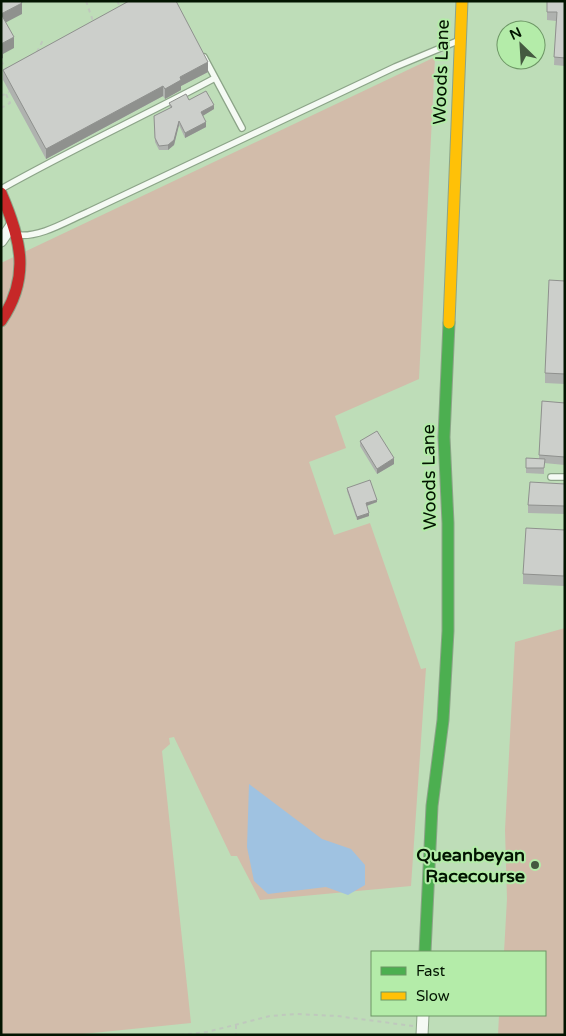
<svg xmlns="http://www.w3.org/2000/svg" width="566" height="1036" font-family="'Varela Round',sans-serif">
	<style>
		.green { fill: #d2bcaa }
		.water { fill: #9fc2e1 }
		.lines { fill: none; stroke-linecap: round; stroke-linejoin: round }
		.lane-casing { stroke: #8ca488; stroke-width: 8 }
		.street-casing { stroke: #8ca488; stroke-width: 13 }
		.fast-casing { stroke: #8ca488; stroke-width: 13 }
		.slow-casing { stroke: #8ca488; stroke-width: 13 }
		.jam-casing { stroke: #8ca488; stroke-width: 13 }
		.path { stroke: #bfc8bd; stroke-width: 2; stroke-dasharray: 4 4; stroke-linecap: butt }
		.lane { stroke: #f5faf4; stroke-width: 5.5 }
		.street { stroke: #f5faf4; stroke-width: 11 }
		.fast { stroke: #4caf50; stroke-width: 11 }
		.slow { stroke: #ffc107; stroke-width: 11 }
		.jam { stroke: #c62828; stroke-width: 11 }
		.wall { fill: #afb2af }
		.shaded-wall { fill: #8f918e }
		.building { fill: #cccfcb; stroke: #8f918e }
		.poi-dot { fill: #445a40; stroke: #b4eca9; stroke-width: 2 }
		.labels { text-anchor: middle; stroke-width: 4; stroke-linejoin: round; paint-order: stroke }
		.street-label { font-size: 18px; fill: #021400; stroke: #b4eca9 }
		.poi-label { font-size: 18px; font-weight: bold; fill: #021400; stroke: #b4eca9; text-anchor: end }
	</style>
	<rect width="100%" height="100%" fill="#beddb8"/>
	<path class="green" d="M435 57 419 379 335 416 346 448 309 462 334 535 370 523 421 669 426 668 411 886 260 900 237 856H231L174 737 169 738 170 744 162 751 191 1023 73 1035H1V263Z
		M565 628V1035H498L499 1015H545V952H504L507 899 505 830 515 642Z"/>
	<path class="water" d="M249 784 322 839 351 849 365 865V885L348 895 326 887 268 894 254 881 247 847Z"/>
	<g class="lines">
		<g class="lane-casing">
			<path id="lane" d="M204 57 242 128
				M1 189C72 149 144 116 215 78
				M17 235C40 238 67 221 88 212L395 67 460 40
				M551 477H565"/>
		</g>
		<g class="street-casing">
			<path id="street" d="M1 241 12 225
				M422 1035 423 1015"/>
		</g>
		<g class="fast-casing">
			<path id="fast" d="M425 952 432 806 443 720 448 631V523L444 437 449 323"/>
		</g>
		<g class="slow-casing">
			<path id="slow" d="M449 323 462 1"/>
		</g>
		<g class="jam-casing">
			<path id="jam" d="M1 193C21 239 31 277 1 321"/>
		</g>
		<path class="path" d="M86 1 93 21
			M117 1 121 8
			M37 52 44 38
			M1 61 7 70
			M1 96 9 92
			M1 108 10 103 6 94
			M236 1025V1035
			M180 1035 207 1032 270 1016 296 1014 337 1016 413 1026"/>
		<use href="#lane" class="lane"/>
		<use href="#street" class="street"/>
		<use href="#fast" class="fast"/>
		<use href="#slow" class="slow"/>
		<use href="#jam" class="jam"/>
	</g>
	<path class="wall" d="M125 1H176L208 72 181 86V90L165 99 163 96 46 159 3 80V70L125 4Z
		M547 1H565V66L554 65 556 21 547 20Z
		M189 100 214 109 202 116 206 127 185 138 179 125 174 145 168 150H159L155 142 154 116 170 108 169 103Z
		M565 281V384L545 383V373Z
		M542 401 565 403V465L544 463V474L526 473V458L539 459Z
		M360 441 394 464 377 474 360 446Z
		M565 484V514L528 513V505Z
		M347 488 377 502 367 506 369 516 357 520 347 491Z
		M565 530 564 586 523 584V574Z"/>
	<path class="shaded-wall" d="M22 3V14L1 25V14Z
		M14 37V48L3 54V58L1 59V44Z
		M208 62V72L181 86V90L165 99V89L180 77Z
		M163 86V96L46 159V149Z
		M214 105V109L201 117V112Z
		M179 121V125L174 145 168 150V145Z
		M206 122V127L185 138V133Z
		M394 458V464L377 474V469Z
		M377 500V502L366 506V503Z
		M369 513V516L357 520V517Z"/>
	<path class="building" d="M1 1H21L22 3 1 14 14 37 1 44Z
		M129 1H176L208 62 180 77 181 80 165 89 163 86 46 149 3 70Z
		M547 1H565V58L554 57 557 12H547Z
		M206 91 214 105 201 112 206 122 185 133 179 121 174 140 168 145 159 146 155 138 154 116 172 107 169 103 186 94 189 100Z
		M549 280 565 281V374L545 373Z
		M542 401 565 403V457L539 455Z
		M377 431 394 458 377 469 360 441Z
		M526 458 545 459 544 468H526Z
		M370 480 377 500 366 503 369 513 357 517 347 488Z
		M530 482 565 484V506L528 505Z
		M526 528 565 530 564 576 523 574Z"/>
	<circle class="poi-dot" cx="535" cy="865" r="5"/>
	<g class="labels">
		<g class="street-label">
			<text transform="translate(441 72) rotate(-88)" y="6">Woods Lane</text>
			<text transform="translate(429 477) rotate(-91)" y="6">Woods Lane</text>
		</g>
		<g class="poi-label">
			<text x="525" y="861">Queanbeyan<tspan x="525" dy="21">Racecourse</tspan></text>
		</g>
	</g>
	<rect width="566" height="1036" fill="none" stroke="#021400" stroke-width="5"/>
	<rect x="371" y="951" width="175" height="65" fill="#b4eca9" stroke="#6d9665"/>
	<rect x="381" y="967" width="25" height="8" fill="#4caf50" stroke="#6d9665"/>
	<text x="416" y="976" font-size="15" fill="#021400">Fast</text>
	<rect x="381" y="992" width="25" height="8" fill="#ffc107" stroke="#6d9665"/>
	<text x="416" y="1001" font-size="15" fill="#021400">Slow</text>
	<g transform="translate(521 45) rotate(335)"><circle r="24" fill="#b4eca9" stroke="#6d9665"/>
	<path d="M0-4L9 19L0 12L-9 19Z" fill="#445a40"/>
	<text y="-8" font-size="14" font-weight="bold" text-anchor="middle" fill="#021400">N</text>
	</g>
</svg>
